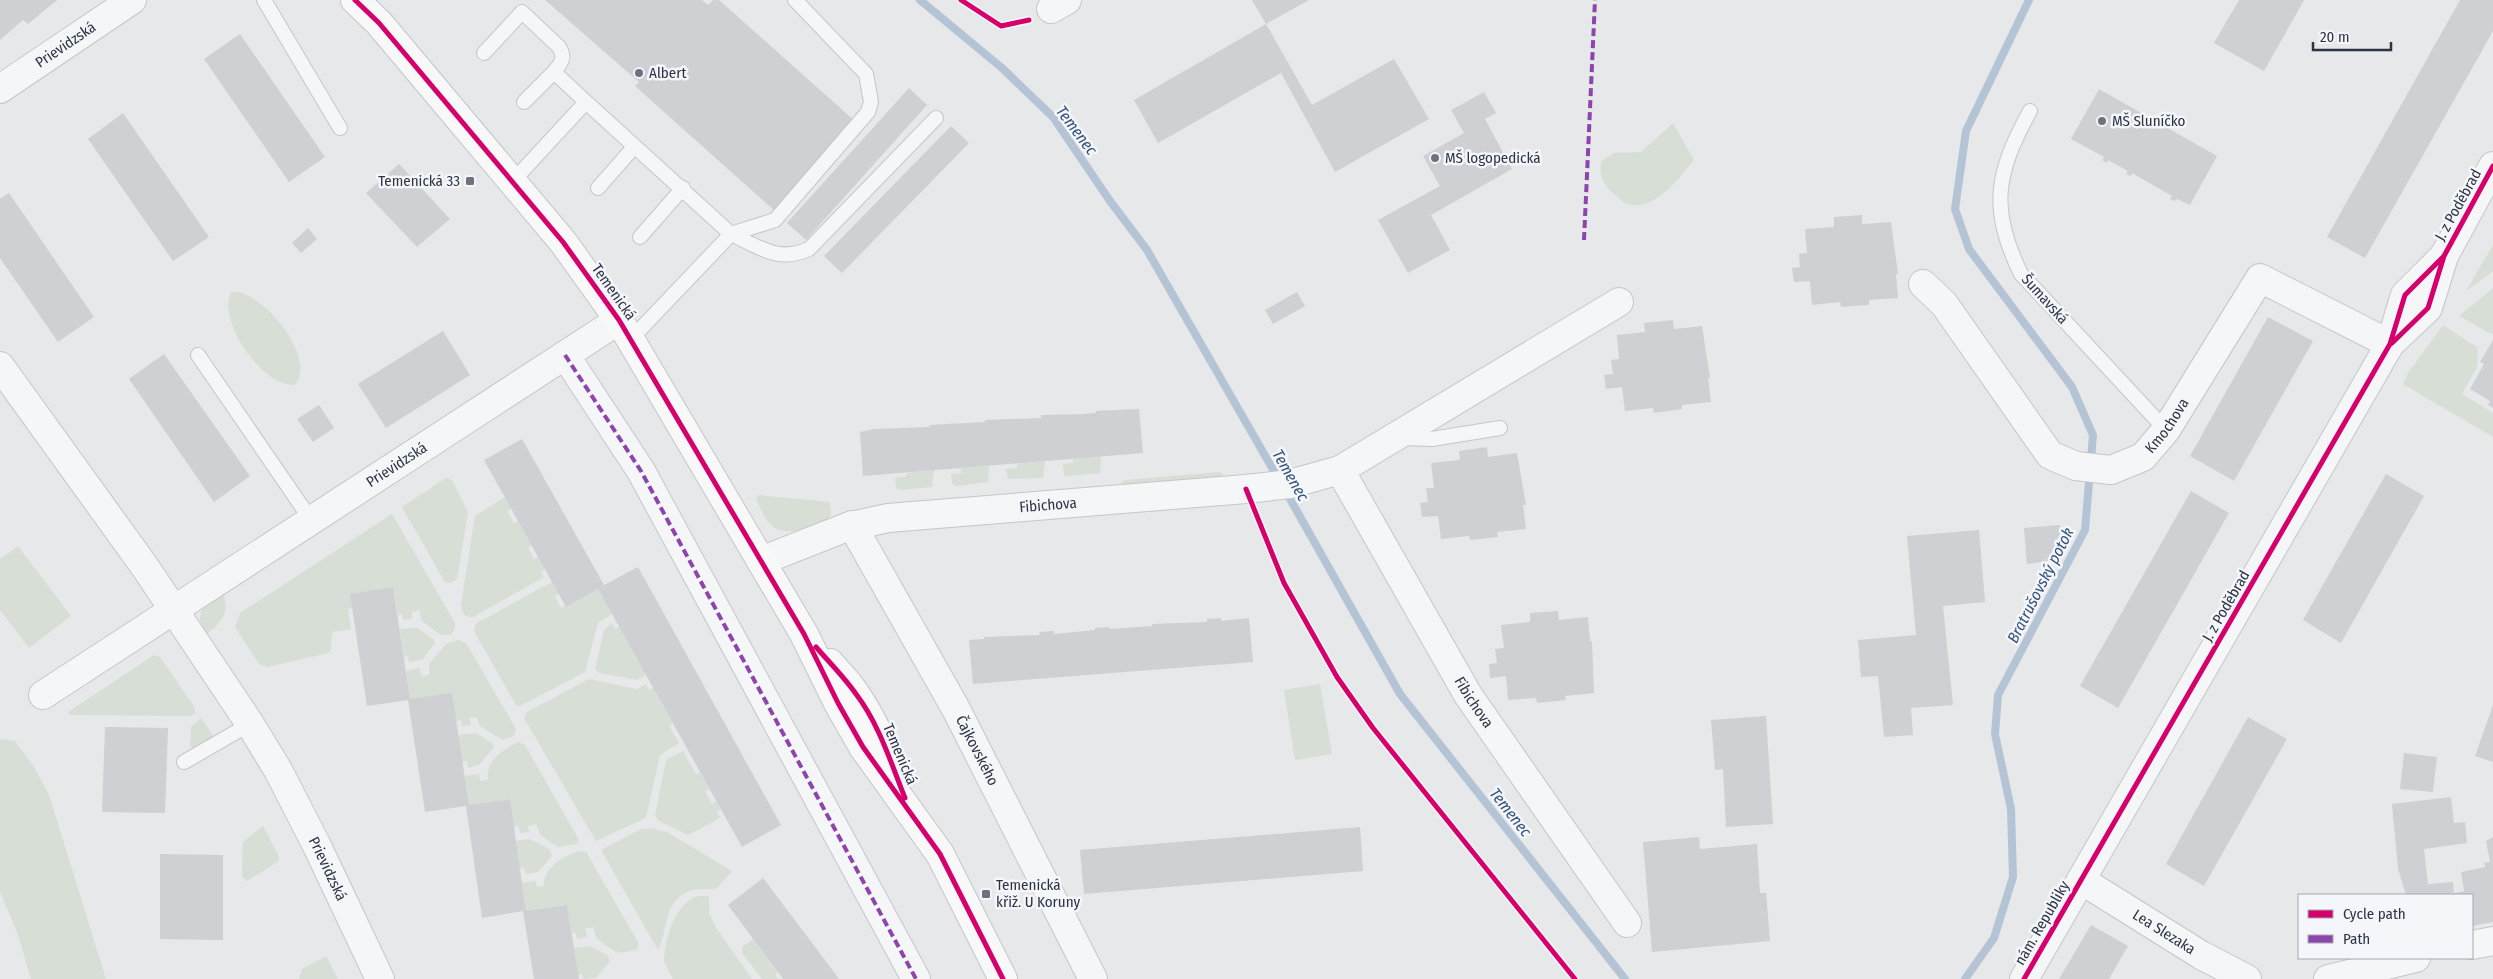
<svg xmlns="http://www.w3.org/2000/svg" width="2493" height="979" font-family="'Fira Sans Condensed',sans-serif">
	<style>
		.green { fill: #d6ded6 }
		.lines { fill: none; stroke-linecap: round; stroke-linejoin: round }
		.stream { stroke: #b4c4d5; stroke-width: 8 }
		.building { fill: #ced0d3 }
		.lane-casing { stroke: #c4c6c8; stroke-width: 16 }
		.street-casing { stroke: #c4c6c8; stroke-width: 30 }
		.secondary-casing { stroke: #c4c6c8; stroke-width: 30 }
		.lane { stroke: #f5f6f7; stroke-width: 14 }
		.street { stroke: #f5f6f7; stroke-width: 28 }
		.secondary { stroke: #f8f8f8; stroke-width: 28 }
		.quiet { stroke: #8e44ad; stroke-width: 4; stroke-dasharray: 8 4; stroke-linecap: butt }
		.cycleway-casing { stroke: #f4f6f9; stroke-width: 8 }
		.cycleway { stroke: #d6006c; stroke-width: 5 }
		.poi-dot { fill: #6c737f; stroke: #f4f6f9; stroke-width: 2 }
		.labels { text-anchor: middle; stroke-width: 5; stroke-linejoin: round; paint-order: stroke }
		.street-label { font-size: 15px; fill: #2b3445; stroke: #f4f6f9 }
		.poi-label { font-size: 15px; fill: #2b3445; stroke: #f4f6f9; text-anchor: start }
		.water-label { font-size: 16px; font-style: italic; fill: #34527a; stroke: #f4f6f9 }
	</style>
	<rect width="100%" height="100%" fill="#e6e8ea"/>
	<path class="green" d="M1673 123 1694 160C1679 178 1652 215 1625 203 1621 201 1617 196 1613 193 1603 184 1599 176 1601 162L1614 153 1641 152Z
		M2493 245V271L2466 291Z
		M2493 288V334H2491L2459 316Z
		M231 292C262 288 318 359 295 385 263 387 217 322 231 292Z
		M2443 325 2478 348 2477 367 2462 394 2493 413V437L2403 384 2408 373Z
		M1101 456 1100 473 1068 476 1064 475 1063 464 1073 463V459Z
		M1045 461 1043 478 1008 479 1006 469 1017 468V464Z
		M989 466 988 482 956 486 952 483 951 474 961 473V468Z
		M934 470 932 487 900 490 896 488 895 478 906 477V473Z
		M1220 472 1225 477 1121 489V483L1125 480Z
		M446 478 452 480 468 512 457 579 451 583 445 582 402 507Z
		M758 495 830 502 831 515C823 530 784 537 772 526 765 520 760 507 756 499Z
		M505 497 511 509 507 511 514 523 518 521 532 545 528 548 534 559 538 557 545 569 541 572 544 577 473 617C465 618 462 613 461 605L475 516Z
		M392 514 455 623V630L450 635H441L422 621 419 610 412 612V619L403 620 402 614 398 615 393 587 351 594 353 608 348 609 351 629 332 632 331 649 328 653 267 667 259 664 235 627 240 613Z
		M18 546 71 616 29 648 0 610V559Z
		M552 582 559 594 555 596 561 608 598 589 612 614 598 623 585 672 520 706 516 705 475 633 474 628 477 623Z
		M222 591C231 612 222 622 206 635 192 613 205 604 222 591Z
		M612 623 615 629 619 627 646 675 637 680 599 673 595 669 604 630Z
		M417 628 433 639 435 643 422 660 409 662 408 656 404 657 400 629Z
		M458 640 466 643 516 729 514 736 502 740 480 726 477 717 469 718 471 725 462 726 461 720 456 721 410 699 406 671 420 668 421 676 429 675V664L446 644Z
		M154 655 160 657 195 708V713L190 716 70 715 68 712Z
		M589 679 637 689 646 684 649 690 653 688 673 724 669 726 679 743 660 755 646 818 596 841 524 718 527 712Z
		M1320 684 1332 754 1295 760 1284 690Z
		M201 718 214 737 213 739 194 750 190 745 191 727Z
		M476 733 492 743 494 747 479 765 468 768 467 761 462 762 458 735Z
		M0 739 15 741 34 767 49 795 106 979H31L17 932 0 892Z
		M519 742 525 745 579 840 577 844 558 847 540 835 536 824 528 826 529 832 520 833 519 826 514 827 509 799 469 805 465 776 479 774 480 781 488 780C485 761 503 749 519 742Z
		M683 751 696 774 700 772 709 789 705 791 712 804 716 801 721 810 717 812 720 818 688 835 659 821 655 815 666 760Z
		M263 826 279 857V861L247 881 242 876 243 842Z
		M651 828 667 832 732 871 717 888C707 891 697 887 687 892 663 903 668 931 658 950L601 850 641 829Z
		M530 839 550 850 552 856 538 872 526 874 524 868 520 869 516 841Z
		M581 851 586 852 639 944 637 949C615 956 615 951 597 939L593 927 585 929 587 937 577 939 576 933H572L567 905 526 911 522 883 536 881 537 887 544 886C543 866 566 855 581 851Z
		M698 896H708L709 898V913L715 926 752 979H673L664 962C665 939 674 904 698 896Z
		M753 939 778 973 775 975 778 979H762L742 953V947Z
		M590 946 607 955 610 961 596 978 583 979 582 974 578 975 574 948Z
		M326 956 338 979H299L302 969Z"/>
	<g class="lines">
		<path class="stream" d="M920 0 1002 68 1053 117 1110 201 1147 250 1279 480
			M1285 490 1400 694 1625 979
			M1965 979 1994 938 2013 877 2011 809 1995 734 1998 695 2085 530 2093 435 2072 387 1969 249 1955 209 1966 131 2029 0"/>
	</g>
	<path class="building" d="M0 0H57L28 24 23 20 0 40Z
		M545 0H702L708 5 713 0H719L856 122 776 212 635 86 639 82Z
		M1252 0H1309L1266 24Z
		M2239 0H2304L2264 71 2214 43Z
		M2460 0H2493V31L2365 258 2327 237Z
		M1266 24 1312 105 1394 59 1429 119 1335 172 1281 73 1158 143 1134 100Z
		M240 34 325 157 289 182 204 59Z
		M909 88 927 105 806 240 787 223Z
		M2099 89 2217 156 2190 205 2177 199 2175 201 2170 199 2172 196 2132 173 2131 176 2126 174 2128 171 2108 160 2107 163 2102 160 2104 157 2071 139Z
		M1484 92 1496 113 1485 119 1512 169 1431 215 1450 250 1408 273 1378 220 1440 186 1423 156 1464 133 1451 110Z
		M123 113 209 237 173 261 88 139Z
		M951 126 969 143 842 273 824 256Z
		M399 164 450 219 417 247 366 193Z
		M9 193 94 317 58 342 0 258V199Z
		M1862 215V224L1891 222 1898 274H1896L1898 298 1869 300V305L1841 307 1840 302 1812 305 1810 281 1794 282 1792 268 1800 267 1799 254 1807 253 1805 229 1834 227V217Z
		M308 228 317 239 301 253 292 243Z
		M1297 292 1305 306 1273 324 1265 310Z
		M2268 317 2313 341 2234 481 2190 456Z
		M1673 320 1674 329 1702 326 1710 378H1708L1711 402 1682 405V409L1654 413 1653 408 1625 411 1622 387 1606 389 1604 375 1613 374 1611 360 1619 359 1617 335 1645 332 1644 323Z
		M443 331 470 375 386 428 358 384Z
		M2493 340V408L2488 405 2490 401 2470 389 2484 364 2480 362Z
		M164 354 250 476 214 502 129 379Z
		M319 405 334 428 313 442 297 419Z
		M1139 409 1143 453 863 476 860 432 874 429 930 427 929 425 985 422V420L1041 418V415L1084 414 1096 413V411Z
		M522 439 604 585 638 567 781 825 742 847 598 589 566 607 484 460Z
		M1487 447 1488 457 1517 453 1526 505H1523L1526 529 1497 532 1498 537 1470 540 1469 536 1441 539 1438 516 1422 517 1420 503 1428 502 1426 488H1434L1431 463 1460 460 1459 451Z
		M2386 474 2424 496 2341 643 2303 620Z
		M2191 491 2229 513 2118 708 2080 686Z
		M2060 525 2062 529 2048 561 2027 564 2024 528Z
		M1979 530 1985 602 1943 606 1953 705 1911 708 1913 735 1884 737 1878 676 1861 677 1858 640 1916 635 1907 536Z
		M393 587 410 699 452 693 469 805 510 799 526 911 567 905 579 979H534L523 911 482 918 466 806 425 812 408 700 367 706 350 594Z
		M1558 611 1559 620 1588 617 1590 641H1592L1594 693 1565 696 1566 700 1537 703 1536 698 1508 700 1506 676 1490 678 1489 664 1497 663 1495 649 1504 648 1501 625 1530 622V613Z
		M1221 618V621L1249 618 1253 662 973 684 969 640 984 639V637L1040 635 1039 632 1054 631V634L1095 630V628L1109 627 1110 629 1152 626V624L1207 622V619Z
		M2493 705V762L2475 756Z
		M1766 716 1773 824 1726 827 1723 769 1715 770 1711 720Z
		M2248 717 2287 739 2204 886 2166 864Z
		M105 727 168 728 165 813 102 812Z
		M2404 753 2437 757 2433 792 2400 789Z
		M2451 797 2454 823 2465 822 2467 843 2424 849 2428 884 2453 882 2454 893 2464 891 2461 872 2485 867 2484 863 2490 862 2486 841 2493 837V922L2472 926V895H2406L2398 869 2392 804Z
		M1360 827 1363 871 1084 894 1080 850Z
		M1699 837 1700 849 1757 844 1760 893H1766L1770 941 1652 952 1643 842Z
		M160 854 223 855V940L160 939Z
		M763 878 806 935 839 979H783L728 905Z
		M2091 925 2128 946 2109 979H2059Z"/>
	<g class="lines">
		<g class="lane-casing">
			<path id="lane" d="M264 0 340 128
				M484 53 522 12 559 47C566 58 561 63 554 72L586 102
				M524 102 554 72
				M2030 111C1996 173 1989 208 2021 274L2166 430
				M513 181 586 102 731 234 631 339
				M598 188 634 147
				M731 234 775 220 868 112 871 102 866 74 795 0
				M731 234C759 247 778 263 809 249L936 118
				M640 237 683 188
				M198 355 311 520
				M1402 438 1432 439 1500 428
				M184 762 250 724"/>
		</g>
		<g class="street-casing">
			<g id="street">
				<path d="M1051 9 1067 0"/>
				<path id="s1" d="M0 89 132 0"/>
				<path id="s2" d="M1923 284 1944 304 2050 455 2076 466 2111 470 2143 457 2166 430 2260 278 2390 344"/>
				<path d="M2391 343 2428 308 2444 256 2493 166"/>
				<path d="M565 355 641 471 916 979"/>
				<path id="s3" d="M0 366 145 567 250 724 278 770 317 846 380 979"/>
				<path d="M1340 470 1619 302"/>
				<path id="s4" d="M852 525 956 709 1093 979"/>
				<path id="s5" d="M761 561 847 527 888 518 1246 489 1290 484 1340 470 1468 695 1627 923"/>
				<path id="s6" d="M43 695 619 320"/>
				<path id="s7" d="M2081 880 2201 955 2247 979"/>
				<path d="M2472 945 2493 941"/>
				<path d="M2024 979 2390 344 2405 295 2444 256"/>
				<path d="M2328 979 2416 958"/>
			</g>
		</g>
		<g class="secondary-casing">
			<path id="secondary" d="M355 0 379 23 563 242 619 320 804 634 838 703 863 747 940 854 1003 979
				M830 663C839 674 850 684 857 696 874 721 885 748 896 776"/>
		</g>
		<use href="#lane" class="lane"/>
		<use href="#street" class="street"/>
		<use href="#secondary" class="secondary"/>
		<path class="quiet" d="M1584 240 1595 0
			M565 355 641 471 916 979"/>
		<g class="cycleway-casing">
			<path id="cycleway" d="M355 0 379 23 563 242 619 320 804 634 838 703 863 747 940 854 1003 979
				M961 0 1001 26 1029 20
				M2392 343 2428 308 2444 256 2493 166
				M1246 489 1284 583 1337 677 1373 728 1575 979
				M816 647C829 662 844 677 856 694 879 724 891 763 905 798
				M2024 979 2390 344 2405 295 2444 256"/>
		</g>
		<use href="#cycleway" class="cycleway"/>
	</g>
	<g class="poi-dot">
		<circle cx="639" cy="73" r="5"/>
		<circle cx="2102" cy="121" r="5"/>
		<circle cx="1435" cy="158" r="5"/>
		<rect x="465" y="176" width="10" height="10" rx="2.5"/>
		<rect x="981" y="889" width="10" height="10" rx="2.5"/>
	</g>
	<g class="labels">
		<g class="street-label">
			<text dy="5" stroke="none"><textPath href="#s1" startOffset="79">Prievidzská</textPath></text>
			<text transform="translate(2458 205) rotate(-61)" y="5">J. z Poděbrad</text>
			<text transform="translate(614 292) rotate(55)" y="5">Temenická</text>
			<text transform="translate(2045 299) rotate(48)" y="5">Šumavská</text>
			<text dy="5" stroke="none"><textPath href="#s2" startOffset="351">Kmochova</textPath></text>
			<text dy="5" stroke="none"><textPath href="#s6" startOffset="422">Prievidzská</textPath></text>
			<text dy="5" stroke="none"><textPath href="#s5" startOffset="295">Fibichova</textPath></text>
			<text transform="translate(2226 606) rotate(-60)" y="5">J. z Poděbrad</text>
			<text dy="5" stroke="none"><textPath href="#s5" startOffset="858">Fibichova</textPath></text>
			<text dy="5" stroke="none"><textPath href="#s4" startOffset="258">Čajkovského</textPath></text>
			<text transform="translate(900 754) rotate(67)" y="5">Temenická</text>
			<text dy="5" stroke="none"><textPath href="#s3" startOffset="601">Prievidzská</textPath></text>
			<text transform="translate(2042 923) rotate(-60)" y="5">nám. Republiky</text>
			<text dy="5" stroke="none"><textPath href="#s7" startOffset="98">Lea Slezaka</textPath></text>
		</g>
		<g class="poi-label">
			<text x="649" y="78">Albert</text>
			<text x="2112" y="126">MŠ Sluníčko</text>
			<text x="1445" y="163">MŠ logopedická</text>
			<text x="460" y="186" text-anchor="end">Temenická 33</text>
			<text x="996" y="890">Temenická<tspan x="996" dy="17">křiž. U Koruny</tspan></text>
		</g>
		<g class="water-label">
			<text transform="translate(1077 130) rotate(53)" y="6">Temenec</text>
			<text transform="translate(1291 475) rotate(60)" y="6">Temenec</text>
			<text transform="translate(2040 585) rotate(-63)" y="6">Bratrušovský potok</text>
			<text transform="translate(1511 812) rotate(52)" y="6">Temenec</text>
		</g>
	</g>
	<rect x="2298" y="894" width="175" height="65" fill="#f4f6f9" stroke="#a4a8b1"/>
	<rect x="2308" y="910" width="25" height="8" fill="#d6006c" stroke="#a4a8b1"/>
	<text x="2343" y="919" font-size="15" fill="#2b3445">Cycle path</text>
	<rect x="2308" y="935" width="25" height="8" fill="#8e44ad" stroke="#a4a8b1"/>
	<text x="2343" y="944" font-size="15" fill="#2b3445">Path</text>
	<path d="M2313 42v8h78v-8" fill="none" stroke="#2b3445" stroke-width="2.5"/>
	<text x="2320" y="42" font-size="15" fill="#2b3445" stroke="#f4f6f9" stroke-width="4" paint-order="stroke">20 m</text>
</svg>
